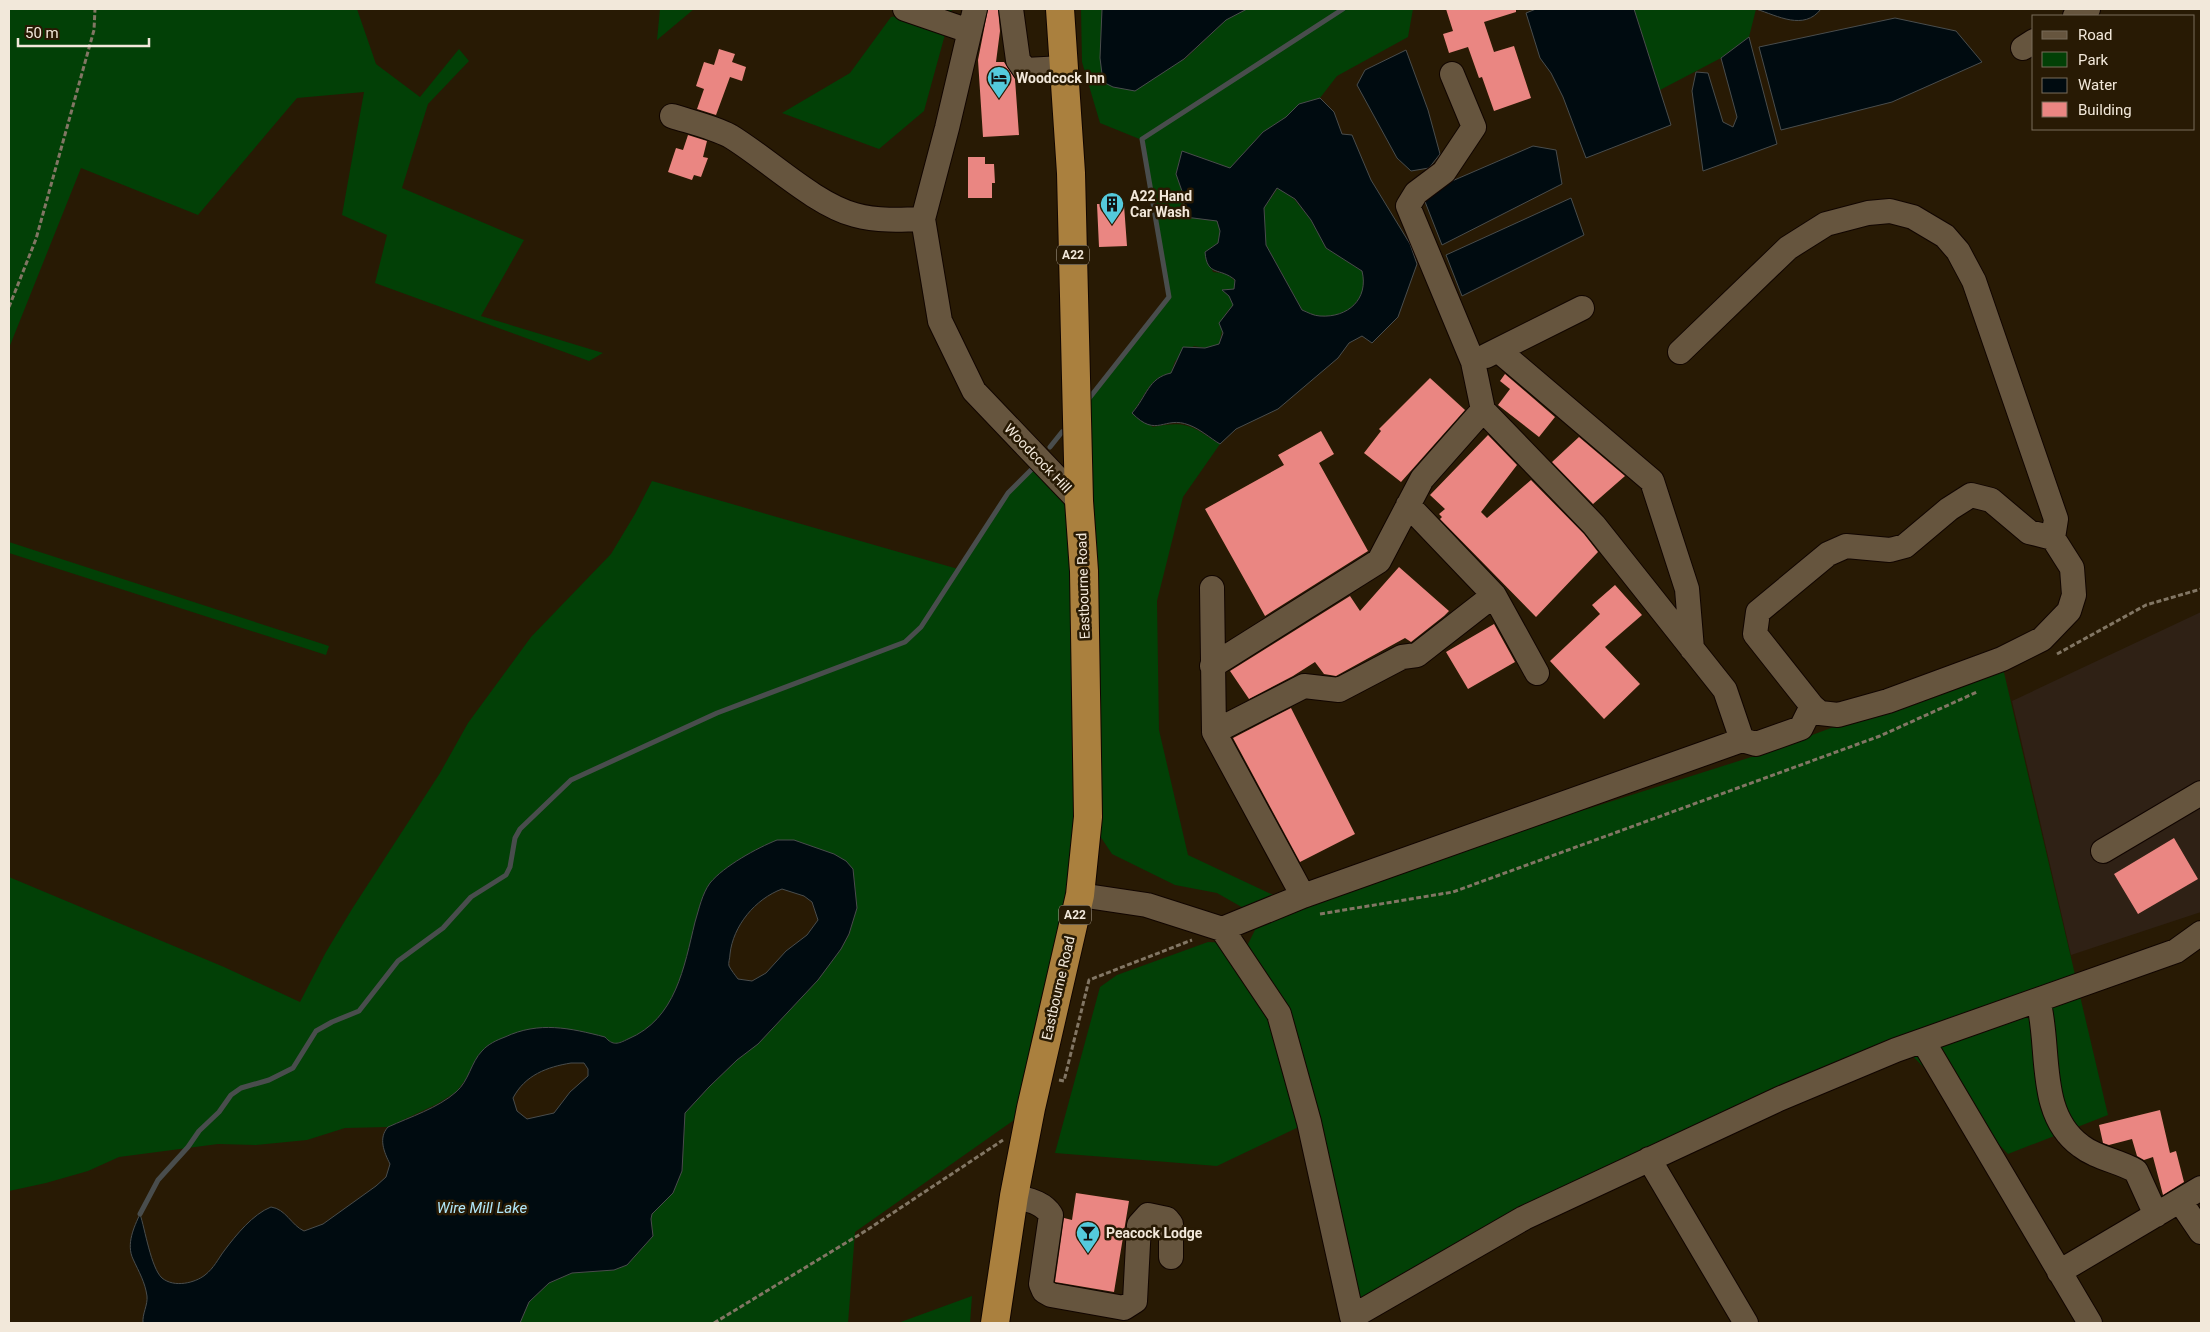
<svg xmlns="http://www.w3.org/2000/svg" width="2210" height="1332" font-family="Roboto,sans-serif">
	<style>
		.industrial { fill: #2f2115 }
		.green { fill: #024006 }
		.water { fill: #000b10; stroke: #494d4d; fill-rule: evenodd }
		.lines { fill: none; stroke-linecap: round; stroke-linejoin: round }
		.stream { stroke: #494d4d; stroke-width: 5 }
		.building { fill: #ea8682 }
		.minor-casing { stroke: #110500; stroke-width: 26 }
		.highway-casing { stroke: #110500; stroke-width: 30 }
		.path { stroke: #827664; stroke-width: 3; stroke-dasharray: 5 2.5; stroke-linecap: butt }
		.minor { stroke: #66553e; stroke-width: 24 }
		.highway { stroke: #aa803e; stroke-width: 28 }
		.labels { text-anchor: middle; stroke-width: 5; stroke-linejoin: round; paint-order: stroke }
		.shield { fill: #281a04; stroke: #b5aa9a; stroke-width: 1 }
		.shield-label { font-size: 12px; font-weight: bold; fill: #f2e8da }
		.poi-label { font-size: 14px; font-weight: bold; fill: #f2e8da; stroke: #281a04; text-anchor: start }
		.street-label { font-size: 14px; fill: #f2e8da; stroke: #281a04 }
		.water-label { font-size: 15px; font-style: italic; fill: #b1e7fa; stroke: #281a04 }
	</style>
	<rect width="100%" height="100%" fill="#281a04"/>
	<path class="industrial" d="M2201 612V912L2071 955 2012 701Z"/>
	<path class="green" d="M9 9H357L376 64 420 97 459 49 469 61 428 104 402 188 524 240 481 316 603 353 589 361 375 283 387 235 342 215 364 92 297 98 198 215 81 168 9 348Z
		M660 9H694L657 40Z
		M933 9H952L924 111 879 149 782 113 850 73 891 17 932 11Z
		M1081 9H1102L1100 58 1184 60 1226 20 1247 9H1413L1408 37 1337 76 1320 98 1299 104 1286 117 1263 132 1230 168 1182 151 1176 174 1183 194 1185 217 1217 221 1220 231 1218 243 1205 252 1213 272 1227 274 1235 281 1234 289 1223 290 1229 296 1233 305 1226 313 1219 344 1205 348 1194 346 1175 361 1171 373C1148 378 1146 396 1132 413L1153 427C1187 420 1191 426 1220 444L1183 497 1157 601 1159 730 1188 855 1290 903 1764 753 2002 664 2108 1115 2008 1154 1900 1043 1649 1159 1352 1317 1309 1122 1217 1166 1055 1153 1100 987 1117 975 1208 942 1248 944 1261 918 1217 893 1175 885 1112 854 1088 818 1031 1108 855 1232 848 1323H520L529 1302 549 1283 572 1273 614 1270 627 1265 653 1236 651 1219 652 1214 673 1193 682 1171 685 1113 709 1087 737 1060 758 1044 818 980 841 949 849 935 857 908 853 869 760 847 710 883 679 986 669 1005 654 1023 638 1035 617 1044 609 1042 482 1051 466 1079 456 1092 437 1104 388 1127 345 1128 307 1140 256 1145 218 1144 119 1157 88 1171 46 1183 9 1191V877L224 967 300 1002 326 952 352 909 440 773 468 723 531 637 611 554 635 514 652 481 958 569 1008 493 1033 468 1078 500 1083 406 1169 297 1142 140 1100 123 1082 62Z
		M1634 9H1756L1749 37 1721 58 1660 90Z
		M1278 188 1294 199 1311 220 1326 248 1362 271C1369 299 1348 318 1320 316 1314 316 1307 312 1302 310L1266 245 1264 208Z
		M9 542 329 646 326 655 9 553Z
		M972 1296 970 1323H898Z"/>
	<path class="water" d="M1102 9H1247L1226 20 1184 59 1135 91 1113 87 1103 82 1100 58Z
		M1536 9H1634L1671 125 1586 158 1563 97 1551 73 1540 58 1526 13Z
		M1756 9H1821C1804 31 1778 16 1756 9Z
		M1895 18 1956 31 1982 62 1892 102 1781 130 1759 47Z
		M1749 37 1777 144 1703 171 1692 91 1696 72 1708 73 1723 122 1733 127 1737 117 1721 58Z
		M1406 50 1428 110 1440 154 1429 168 1411 171 1397 158 1357 85 1365 70Z
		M1320 98 1334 112 1342 134 1352 135 1371 180 1410 244 1417 264 1398 317 1372 343 1362 336 1349 343 1338 358 1278 409 1236 429 1220 444C1210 438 1200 429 1189 425 1164 415 1157 439 1132 413 1147 396 1148 378 1171 373L1183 347 1205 348 1219 344 1223 333 1219 323 1233 305 1229 296 1222 290 1234 289 1235 280C1220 267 1207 277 1205 252L1218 243 1220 231 1217 221 1185 217 1183 194 1176 174 1182 151 1230 168 1263 132 1286 117 1299 104ZM1277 188 1295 199 1311 220 1326 248 1362 271C1369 299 1348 318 1320 316 1314 316 1307 312 1302 310L1266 245 1264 208Z
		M1533 146 1556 150 1562 184 1442 245 1422 194Z
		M1571 198 1584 235 1462 296 1446 255Z
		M777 840H794L834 854 846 861 853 869 857 908 849 934 841 949 818 980 758 1044 737 1060 709 1087 685 1113 682 1171 673 1193 652 1214 651 1219 653 1236 627 1265 614 1270 572 1273 549 1283 529 1302 520 1323H143C142 1314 148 1305 147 1296 145 1282 139 1272 133 1259 126 1244 134 1227 140 1214 145 1229 151 1268 162 1278 174 1288 195 1283 205 1275 214 1268 218 1259 224 1251 236 1235 253 1214 271 1207 286 1209 291 1225 304 1231L323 1224 376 1186 386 1177 390 1164C384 1152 378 1138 388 1127 410 1117 438 1108 456 1092 469 1081 471 1062 482 1051 488 1044 497 1040 505 1037 539 1021 570 1028 605 1037 613 1046 618 1044 628 1039 676 1019 684 967 695 922 699 909 702 894 710 883 724 866 757 848 777 840ZM782 889 804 896 812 902 818 920 807 935 786 951 766 973 752 981 738 979C735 975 731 970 729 966 728 963 730 958 730 954 733 926 755 899 782 889ZM571 1063H584L588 1069V1076L570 1092 554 1113 527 1119 517 1111 513 1098C525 1075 547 1067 571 1063Z"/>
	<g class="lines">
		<path class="stream" d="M1087 401 1169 297 1142 139 1343 9
			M1050 447 1062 432
			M140 1214 158 1180 188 1147 199 1131 219 1112 231 1095 241 1088 269 1080 293 1068 316 1031 332 1022 359 1011 398 961 443 928 471 897 506 875 510 867 515 838 520 829 571 780 717 713 905 642 921 627 1008 493 1033 468"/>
	</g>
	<path class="building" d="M988 9H998L1000 31 996 62H1004L1015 79 1019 135 983 137 978 60Z
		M1446 9H1516V12L1484 22 1494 52 1514 46 1531 98 1494 111 1482 77 1479 78 1468 47 1449 53 1443 34 1453 31Z
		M719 49 735 54 732 62 746 67 742 81 730 77 716 115 697 109 704 89 696 86 704 62 714 65Z
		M688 135 707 141 703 157 708 158 701 177 694 175 692 180 668 172 676 148 683 150Z
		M968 157H985V164H994L995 183H992V198H968Z
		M1097 204 1124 205 1127 246 1099 247Z
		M1505 374 1555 417 1539 437 1498 405 1510 389 1500 381Z
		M1430 378 1465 410 1401 482 1364 453 1381 431 1379 429Z
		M1321 431 1334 454 1319 463 1368 551 1265 616 1205 509 1284 465 1278 455Z
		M1488 435 1517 465 1481 512 1487 518 1531 480 1584 534 1598 552 1536 617 1440 519 1442 517 1439 514 1445 509 1430 495Z
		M1579 437 1625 476 1593 504 1552 462Z
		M1399 567 1449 611 1444 616 1411 642 1405 638 1336 676 1324 674 1315 662 1293 676 1249 699 1230 671 1350 596 1360 611Z
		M1615 585 1642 615 1605 647 1640 684 1604 719 1550 661 1600 614 1592 605Z
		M1494 624 1515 662 1468 689 1446 652Z
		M1291 708 1355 834 1300 862 1233 738Z
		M2174 838 2198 879 2138 914 2114 874Z
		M2160 1110 2170 1153 2176 1151 2184 1182 2163 1195 2153 1157 2144 1160 2137 1156 2132 1139 2109 1145 2103 1143 2099 1125Z
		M1076 1193 1129 1201 1114 1292 1055 1282 1064 1218 1072 1220Z"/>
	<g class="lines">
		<g class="minor-casing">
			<path id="minor" d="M905 9 969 31
				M975 9 947 128 923 219 940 321 974 391 1079 501
				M1011 9 1018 60 1025 70 1064 68
				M2075 16 2088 9
				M2023 48 2034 41
				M1452 74 1474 127 1444 172 1416 193 1408 206 1473 362 1483 410
				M672 116C691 122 713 127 730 136 768 159 814 204 855 215 877 221 900 220 923 219
				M1498 350 1652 481 1687 589 1692 649
				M1680 352 1788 248 1826 224 1868 213 1890 211 1913 217 1945 236 1958 251 1974 281 2056 519 2053 538
				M1486 356 1582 308
				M1212 588 1214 732 1303 896 1222 929
				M1494 595 1537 673
				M1212 666 1379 561 1422 479 1483 410 1594 525 1725 690 1742 740 1303 896
				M1214 732 1304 686 1339 690 1402 657 1417 655 1494 595 1408 505
				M1742 740 1756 744 1801 728 1812 706 1755 634 1758 612 1828 554 1846 546 1890 550 1905 546 1949 509 1971 495 1991 500 2029 532 2053 538 2072 568 2074 595 2069 611 2042 639 2002 659 1888 701 1838 715 1820 713 1812 706
				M2103 851 2201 793
				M1080 895 1147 905 1222 929 1279 1014 1309 1122 1352 1317 1524 1218 1779 1099 1896 1050 2176 951 2201 933
				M2038 1000C2051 1047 2036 1114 2081 1146 2096 1158 2119 1161 2136 1171L2156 1215
				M1923 1041 2090 1323
				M1649 1159 1746 1323
				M1014 1196C1028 1200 1043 1202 1051 1215L1041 1284 1044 1291 1051 1295 1124 1308 1135 1301 1139 1225 1148 1215 1167 1219 1171 1224V1257
				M2180 1201 2201 1232
				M2059 1272 2201 1188"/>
		</g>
		<g class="highway-casing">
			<path id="highway" d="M995 1323 1014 1196 1031 1108 1080 895 1088 817 1084 571 1079 501 1071 173 1060 9"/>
		</g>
		<path class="path" d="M9 307 36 239 94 30 95 9
			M2057 654 2146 605 2201 589
			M1320 914 1453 892 1880 736 1977 692
			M1059 1080 1064 1081 1089 980 1192 940
			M714 1323 867 1230 1003 1140"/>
		<use href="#minor" class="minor"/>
		<use href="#highway" class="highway"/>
	</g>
	<defs>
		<g id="hotel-pin" transform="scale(1.25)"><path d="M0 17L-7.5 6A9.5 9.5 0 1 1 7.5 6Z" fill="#54cadc" stroke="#281a04"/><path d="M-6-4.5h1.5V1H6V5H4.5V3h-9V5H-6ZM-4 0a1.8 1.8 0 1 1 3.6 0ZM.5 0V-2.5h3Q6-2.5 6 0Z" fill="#111"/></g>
		<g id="building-pin" transform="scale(1.25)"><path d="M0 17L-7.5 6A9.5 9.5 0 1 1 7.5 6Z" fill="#54cadc" stroke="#281a04"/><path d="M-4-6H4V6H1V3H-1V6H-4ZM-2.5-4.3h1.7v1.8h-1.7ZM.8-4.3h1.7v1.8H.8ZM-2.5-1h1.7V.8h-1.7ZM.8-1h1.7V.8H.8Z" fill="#111"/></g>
		<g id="bar-pin" transform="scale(1.25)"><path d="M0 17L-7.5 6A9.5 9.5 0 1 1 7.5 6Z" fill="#54cadc" stroke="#281a04"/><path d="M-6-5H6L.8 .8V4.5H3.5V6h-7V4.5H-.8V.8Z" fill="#111"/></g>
	</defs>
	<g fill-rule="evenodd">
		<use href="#hotel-pin" x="999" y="78"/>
		<use href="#building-pin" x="1112" y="204"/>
		<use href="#bar-pin" x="1088" y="1233"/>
	</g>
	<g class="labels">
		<g class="shield">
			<rect x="1057" y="245.5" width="32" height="19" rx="4"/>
			<rect x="1059" y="905.5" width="32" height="19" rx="4"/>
		</g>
		<g class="shield-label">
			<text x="1073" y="259">A22</text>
			<text x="1075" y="919">A22</text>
		</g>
		<g class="poi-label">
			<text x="1016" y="83">Woodcock Inn</text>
			<text x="1130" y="201">A22 Hand<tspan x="1130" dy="16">Car Wash</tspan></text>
			<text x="1106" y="1238">Peacock Lodge</text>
		</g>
		<g class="street-label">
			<text transform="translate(1038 458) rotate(46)" y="5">Woodcock Hill</text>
			<text transform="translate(1083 586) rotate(-92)" y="5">Eastbourne Road</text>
			<text transform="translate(1058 988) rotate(-77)" y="5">Eastbourne Road</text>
		</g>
		<g class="water-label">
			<text x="482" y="1213">Wire Mill Lake</text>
		</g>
	</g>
	<rect width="2210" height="1332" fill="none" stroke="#f2e8da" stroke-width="20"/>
	<rect x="2032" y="15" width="162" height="115" fill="#281a04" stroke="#796c5a"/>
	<rect x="2042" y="31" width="25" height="8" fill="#66553e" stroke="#796c5a"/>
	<text x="2078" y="40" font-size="15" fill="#f2e8da">Road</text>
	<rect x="2042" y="52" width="25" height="15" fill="#024006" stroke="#796c5a"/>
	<text x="2078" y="65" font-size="15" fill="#f2e8da">Park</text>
	<rect x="2042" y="78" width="25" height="15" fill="#000b10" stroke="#796c5a"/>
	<text x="2078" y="90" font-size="15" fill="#f2e8da">Water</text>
	<rect x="2042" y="102" width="25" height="15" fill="#ea8682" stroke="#796c5a"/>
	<text x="2078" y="115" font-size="15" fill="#f2e8da">Building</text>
	<path d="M18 38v8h131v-8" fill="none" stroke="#f2e8da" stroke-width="2.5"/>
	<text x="25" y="38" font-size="15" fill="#f2e8da" stroke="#281a04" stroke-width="4" paint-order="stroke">50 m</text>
</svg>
